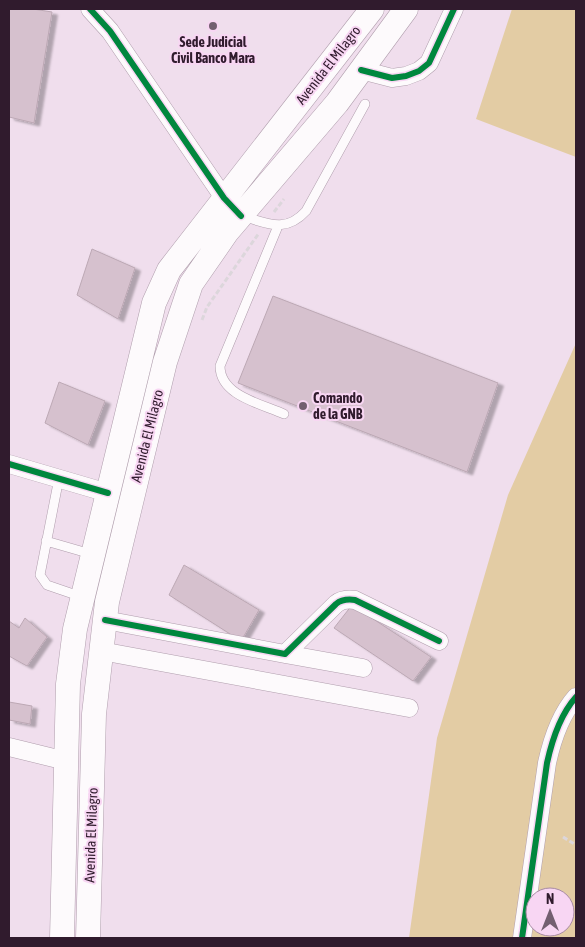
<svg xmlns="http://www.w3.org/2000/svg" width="585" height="947" font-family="'Asap Condensed',sans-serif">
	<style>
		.green { fill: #e3cca4; fill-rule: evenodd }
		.building { fill: #d6c1ce; stroke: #bca8b4; filter: url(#shadow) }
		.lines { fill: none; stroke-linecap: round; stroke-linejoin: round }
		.lane-casing { stroke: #b09ead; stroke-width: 10 }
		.street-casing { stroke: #b09ead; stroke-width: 19 }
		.secondary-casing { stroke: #b09ead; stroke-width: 25 }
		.path { stroke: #dcd6db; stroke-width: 3; stroke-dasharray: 5 2.5; stroke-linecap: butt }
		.lane { stroke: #fdfafc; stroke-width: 9 }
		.street { stroke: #fdfafc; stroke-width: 18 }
		.secondary { stroke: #fdfafc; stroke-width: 24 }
		.cycleway-casing { stroke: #f8d6f3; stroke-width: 9 }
		.cycleway { stroke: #00873e; stroke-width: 6 }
		.poi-dot { fill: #735f70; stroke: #f8d6f3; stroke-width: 2 }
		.labels { text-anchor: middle; stroke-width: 4; stroke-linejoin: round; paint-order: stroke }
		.poi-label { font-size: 14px; font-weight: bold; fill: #301b2d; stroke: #f8d6f3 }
		.street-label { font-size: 14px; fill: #301b2d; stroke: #f8d6f3 }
	</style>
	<defs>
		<filter id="shadow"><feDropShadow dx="5.5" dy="3" stdDeviation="1" flood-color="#0004"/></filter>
	</defs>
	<rect width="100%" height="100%" fill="#f0deed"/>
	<path class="green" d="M512 9H576V157L476 119Z
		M576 343V938H409L437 738 508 495ZM535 897H565V927H535Z"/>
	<path class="building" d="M9 9H33L52 12 34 123 9 117Z
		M92 249 135 268 118 319 77 295Z
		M273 296 498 383 467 472 238 383Z
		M59 382 105 401 88 445 45 423Z
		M184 565 259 610 241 641 169 595Z
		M352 605 431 657 413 681 334 628Z
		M25 618 47 637 27 666 9 656V621L19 628Z
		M9 702 32 706 30 724 9 720Z"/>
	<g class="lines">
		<g class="lane-casing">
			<path id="lane" d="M242 216C267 223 285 234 306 211L365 104
				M278 226 220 366C220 396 262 404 284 414
				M59 478 40 575 47 585 82 597
				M46 541 91 554"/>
		</g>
		<g class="street-casing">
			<path id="street" d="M90 9 110 31 224 198 232 207
				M361 70 392 78 406 76 419 71 429 63 454 9
				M9 464 108 493
				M105 620 285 654 336 604C342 599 348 599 355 600L439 641
				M101 651 409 708
				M285 654 363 668
				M9 747 66 761
				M522 938 547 763C552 740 560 715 576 697"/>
		</g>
		<g class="secondary-casing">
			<path id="secondary" d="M62 938 68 684 75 629 154 303 169 270 372 9
				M88 938 94 714 107 602 165 362 191 284 227 232 337 103 406 9"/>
		</g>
		<path class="path" d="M274 212 284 199
			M202 320 207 307 259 233
			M563 837 576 845"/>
		<use href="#lane" class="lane"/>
		<use href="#street" class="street"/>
		<use href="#secondary" class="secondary"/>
		<g class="cycleway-casing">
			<path id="cycleway" d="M90 9 110 31 224 198 241 216
				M361 70 392 78 406 76 419 71 429 63 454 9
				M9 464 108 493
				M105 620 285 654 336 604C342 599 348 599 355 600L439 641
				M522 938 547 763C552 740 560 715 576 697"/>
		</g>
		<use href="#cycleway" class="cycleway"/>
	</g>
	<g class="poi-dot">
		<circle cx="213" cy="26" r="5"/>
		<circle cx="303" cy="406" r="5"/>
	</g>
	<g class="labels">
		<g class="poi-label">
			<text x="213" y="47">Sede Judicial<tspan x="213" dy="16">Civil Banco Mara</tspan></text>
			<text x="313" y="403" text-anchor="start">Comando<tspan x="313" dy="16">de la GNB</tspan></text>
		</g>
		<g class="street-label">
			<text transform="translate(328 65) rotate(-52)" y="5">Avenida El Milagro</text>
			<text transform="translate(147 436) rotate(-76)" y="5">Avenida El Milagro</text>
			<text transform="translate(91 835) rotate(-88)" y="5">Avenida El Milagro</text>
		</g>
	</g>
	<rect width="585" height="947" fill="none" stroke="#301b2d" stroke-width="20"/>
	<g transform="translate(550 912)"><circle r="24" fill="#f8d6f3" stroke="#a88ba4"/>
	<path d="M0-4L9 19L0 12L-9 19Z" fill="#735f70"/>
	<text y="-8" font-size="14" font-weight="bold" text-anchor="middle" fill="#301b2d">N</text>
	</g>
</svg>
